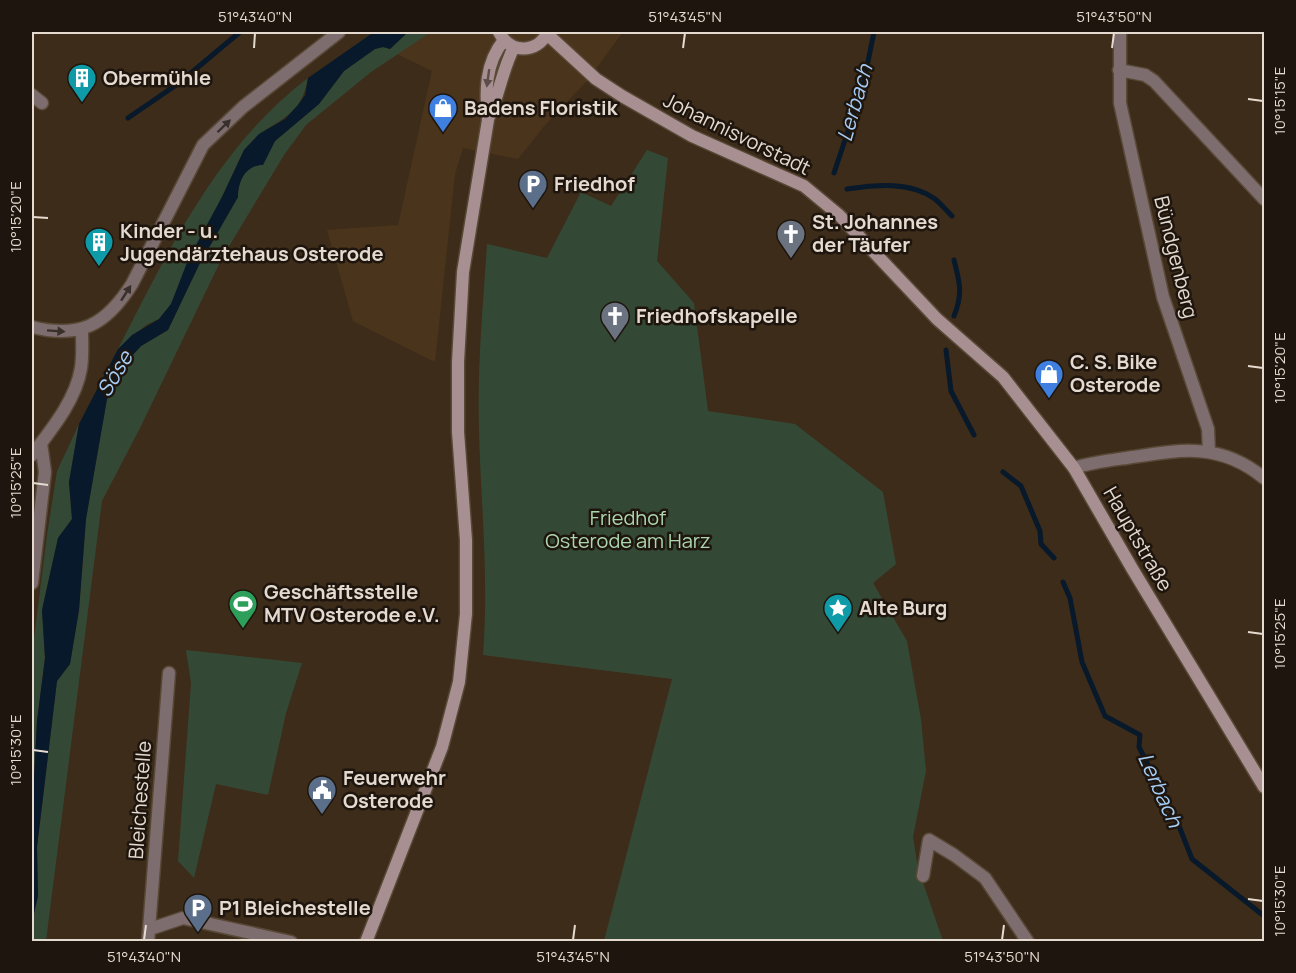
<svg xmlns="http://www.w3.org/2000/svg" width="1296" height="973" font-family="Manrope,sans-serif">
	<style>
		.built { fill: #4b341c }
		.green { fill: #344935 }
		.water { fill: #07192a }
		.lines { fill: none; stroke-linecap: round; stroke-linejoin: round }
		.stream { stroke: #07192a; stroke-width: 5 }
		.street-casing { stroke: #584836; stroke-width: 15 }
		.secondary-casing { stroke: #584836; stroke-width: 15 }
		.street { stroke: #7d6d6f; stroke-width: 12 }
		.secondary { stroke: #a89092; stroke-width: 12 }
		.oneway { fill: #5c4d49 }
		.oneway2 { fill: #3a302b }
		.ticks { fill: none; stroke: #e5dacf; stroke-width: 2 }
		.labels { text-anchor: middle; stroke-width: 5; stroke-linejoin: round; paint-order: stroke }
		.poi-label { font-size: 20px; font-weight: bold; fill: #e5dacf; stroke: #1e160e; text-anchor: start }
		.street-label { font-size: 20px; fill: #e5dacf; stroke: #1e160e }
		.park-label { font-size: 20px; fill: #acd7ae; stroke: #1e160e }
		.water-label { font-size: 21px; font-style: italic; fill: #a5cdf6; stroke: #1e160e }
		.neatline { fill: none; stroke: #e5dacf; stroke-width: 2 }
		.ticks-label { font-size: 15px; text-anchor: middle; fill: #e5dacf }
	</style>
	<rect width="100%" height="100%" fill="#3d2c19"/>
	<path class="built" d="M431 32H623L586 82 545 125 518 159 463 148 455 174 435 362 353 321 327 230 398 225 432 71 397 54Z"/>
	<path class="green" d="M408 32H431L371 72 306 125 284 155 222 258 141 426 102 501 46 941 32 942V922L38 896 37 847 57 681 70 664 79 610 86 519 107 399 129 359 141 346 168 330 199 265 238 197C238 182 245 165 263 164L275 141 319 104 344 71 375 49 383 47 390 49Z
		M308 78C302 111 287 116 261 133 255 138 249 144 244 150L171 304 159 319 146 325 118 349C168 251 218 146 308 78Z
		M647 150 668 158 657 261 694 303 708 411 795 424 883 492 896 564 873 583 907 641 921 719 926 771 913 837 918 868 943 941H604L672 679 483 655C489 580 481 506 479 431 477 368 483 306 487 244L547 258 581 192 611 206Z
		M79 424 69 482 72 519 58 538 42 610 45 658 37 721 34 778 32 792V654L47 535 57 471Z
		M186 650 302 663 286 713 268 795 216 784 194 878 178 861 191 683Z"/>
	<path class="water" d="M374 32H408L390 49 383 47 375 49 344 71 319 104 275 141 263 165C245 165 238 182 238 197L199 265 168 330 141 346 129 359 107 399 86 519 79 610 70 664 57 681 37 847 38 896 32 922V792L34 778 37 721 45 658 42 610 58 538 72 519 69 482 79 424 118 349 132 335 159 319 171 304 188 260 223 195 244 150 259 134 285 119 298 105 305 95 308 78Z"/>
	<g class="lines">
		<path class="stream" d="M128 118 179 83 240 32
			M834 173 863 86 874 32
			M847 189C876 185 910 181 935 199 941 204 947 211 952 216
			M954 260C960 283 963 294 954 316
			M946 350 951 391 974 435
			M1003 472 1021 486 1040 531 1041 544 1054 558
			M1063 582 1070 598 1082 662 1105 716 1140 735 1139 747 1179 826 1192 859 1264 916"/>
		<g class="street-casing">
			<path id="street" d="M1120 32V103L1163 297 1208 429 1209 451
				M1119 70 1145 75 1154 81 1264 199
				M32 95 42 103
				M32 327C80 339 106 325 132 284L203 145 243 107 339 32
				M32 455C51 430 76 400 81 368 83 356 82 342 82 330
				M1074 468C1093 462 1113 460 1133 457 1184 449 1221 443 1264 478
				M32 583 45 472 41 443
				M923 876 929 840 954 855 985 878 1028 942
				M150 929 183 918 291 942
				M148 942 169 673"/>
		</g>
		<g class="secondary-casing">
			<path id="secondary" d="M499 32C510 54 537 54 548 32
				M547 34 596 79 622 96 692 136 804 186 839 215 937 319 1003 377 1074 468 1133 570 1264 787
				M488 119C499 96 502 70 514 47
				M366 942 442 747 459 682 466 614V540L458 432V362L463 272 488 120C485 92 485 63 504 40"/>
		</g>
		<use href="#street" class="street"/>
		<use href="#secondary" class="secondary"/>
	</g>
	<defs><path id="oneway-solid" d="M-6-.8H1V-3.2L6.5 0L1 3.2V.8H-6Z" transform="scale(1.5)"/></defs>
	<use class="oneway" href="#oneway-solid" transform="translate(488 78) rotate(98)"/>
	<g class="oneway2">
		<use href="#oneway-solid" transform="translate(224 126) rotate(-44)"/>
		<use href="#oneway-solid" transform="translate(126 293) rotate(-57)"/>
		<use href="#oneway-solid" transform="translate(56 331) rotate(4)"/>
	</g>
	<path class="ticks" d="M254 48 255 33M683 48 685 33M1112 48 1114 33M1248 99 1263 101M33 217 48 218M1248 366 1263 368M33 483 48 485M1248 632 1263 634M33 750 48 752M1248 899 1263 901M144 940 146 925M573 940 575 925M1002 940 1004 925"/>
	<defs>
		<g id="building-pin" transform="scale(1.5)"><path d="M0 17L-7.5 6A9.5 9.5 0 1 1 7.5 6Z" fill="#0f9aa8" stroke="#1e160e"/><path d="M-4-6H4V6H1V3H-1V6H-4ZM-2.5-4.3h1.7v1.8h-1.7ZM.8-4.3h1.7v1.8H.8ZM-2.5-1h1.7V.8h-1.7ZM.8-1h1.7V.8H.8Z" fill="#fff"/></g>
		<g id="shop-pin" transform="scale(1.5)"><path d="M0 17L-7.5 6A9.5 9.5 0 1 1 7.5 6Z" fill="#3f7fe0" stroke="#1e160e"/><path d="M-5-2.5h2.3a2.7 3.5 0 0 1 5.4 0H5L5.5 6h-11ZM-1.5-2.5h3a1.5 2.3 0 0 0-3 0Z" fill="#fff"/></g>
		<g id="parking-pin" transform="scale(1.5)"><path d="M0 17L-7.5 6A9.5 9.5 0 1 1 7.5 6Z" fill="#5c6f8a" stroke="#1e160e"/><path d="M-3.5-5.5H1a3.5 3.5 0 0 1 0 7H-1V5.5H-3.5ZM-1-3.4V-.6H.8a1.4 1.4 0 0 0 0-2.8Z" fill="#fff"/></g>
		<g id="church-pin" transform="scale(1.5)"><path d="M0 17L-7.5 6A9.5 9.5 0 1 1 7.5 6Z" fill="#6b7280" stroke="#1e160e"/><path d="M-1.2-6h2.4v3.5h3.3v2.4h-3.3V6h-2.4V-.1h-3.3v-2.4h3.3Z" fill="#fff"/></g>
		<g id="stadium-pin" transform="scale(1.5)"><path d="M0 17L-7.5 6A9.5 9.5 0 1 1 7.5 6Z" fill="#2e9e5b" stroke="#1e160e"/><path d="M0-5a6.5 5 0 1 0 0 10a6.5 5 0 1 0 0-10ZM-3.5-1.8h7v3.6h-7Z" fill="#fff"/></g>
		<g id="sight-pin" transform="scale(1.5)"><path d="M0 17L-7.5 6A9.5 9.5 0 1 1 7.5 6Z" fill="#0f9aa8" stroke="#1e160e"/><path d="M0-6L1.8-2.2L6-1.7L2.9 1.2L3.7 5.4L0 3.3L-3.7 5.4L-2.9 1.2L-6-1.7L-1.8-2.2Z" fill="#fff"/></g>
		<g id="civic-pin" transform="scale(1.5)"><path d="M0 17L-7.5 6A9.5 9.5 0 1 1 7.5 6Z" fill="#5c6f8a" stroke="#1e160e"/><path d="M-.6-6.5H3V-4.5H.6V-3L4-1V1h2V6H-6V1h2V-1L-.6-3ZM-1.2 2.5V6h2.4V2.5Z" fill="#fff"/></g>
	</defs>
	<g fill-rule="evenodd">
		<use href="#building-pin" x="82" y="78"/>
		<use href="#shop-pin" x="443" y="108"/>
		<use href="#parking-pin" x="533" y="184"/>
		<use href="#church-pin" x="791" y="234"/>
		<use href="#building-pin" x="99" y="242"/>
		<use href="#church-pin" x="615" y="316"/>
		<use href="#shop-pin" x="1049" y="374"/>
		<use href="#stadium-pin" x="243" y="604"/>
		<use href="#sight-pin" x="838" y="608"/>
		<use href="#civic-pin" x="322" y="790"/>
		<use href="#parking-pin" x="198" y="908"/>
	</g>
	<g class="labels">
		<g class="poi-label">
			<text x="103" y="85">Obermühle</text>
			<text x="464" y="115">Badens Floristik</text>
			<text x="554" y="191">Friedhof</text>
			<text x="812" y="229">St. Johannes<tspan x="812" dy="23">der Täufer</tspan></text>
			<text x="120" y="238">Kinder - u.<tspan x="120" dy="23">Jugendärztehaus Osterode</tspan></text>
			<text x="636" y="323">Friedhofskapelle</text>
			<text x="1070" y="369">C. S. Bike<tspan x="1070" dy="23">Osterode</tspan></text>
			<text x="264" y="599">Geschäftsstelle<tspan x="264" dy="23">MTV Osterode e.V.</tspan></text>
			<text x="859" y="615">Alte Burg</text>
			<text x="343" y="785">Feuerwehr<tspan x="343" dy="23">Osterode</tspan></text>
			<text x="219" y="915">P1 Bleichestelle</text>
		</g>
		<g class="street-label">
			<text transform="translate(737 134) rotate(26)" y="7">Johannisvorstadt</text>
			<text transform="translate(1176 257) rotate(76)" y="7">Bündgenberg</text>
			<text transform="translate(1138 539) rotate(60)" y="7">Hauptstraße</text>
			<text transform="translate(140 800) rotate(-86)" y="7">Bleichestelle</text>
		</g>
		<g class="park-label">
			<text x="628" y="525">Friedhof<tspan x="628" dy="23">Osterode am Harz</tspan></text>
		</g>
		<g class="water-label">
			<text transform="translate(855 103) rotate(-74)" y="7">Lerbach</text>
			<text transform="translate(115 374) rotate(-59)" y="7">Söse</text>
			<text transform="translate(1160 790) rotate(66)" y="7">Lerbach</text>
		</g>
	</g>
	<rect width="1296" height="973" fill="none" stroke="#1e160e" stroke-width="66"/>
	<rect x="33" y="33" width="1230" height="907" class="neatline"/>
	<g class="ticks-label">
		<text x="255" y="22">51°43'40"N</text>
		<text x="685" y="22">51°43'45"N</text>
		<text x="1114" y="22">51°43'50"N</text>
		<text transform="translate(1280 101) rotate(-90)" y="5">10°15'15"E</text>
		<text transform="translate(16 217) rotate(-90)" y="5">10°15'20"E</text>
		<text transform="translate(1280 368) rotate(-90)" y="5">10°15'20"E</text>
		<text transform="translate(16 483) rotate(-90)" y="5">10°15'25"E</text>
		<text transform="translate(1280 634) rotate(-90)" y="5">10°15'25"E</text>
		<text transform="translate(16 750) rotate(-90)" y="5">10°15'30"E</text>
		<text transform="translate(1280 901) rotate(-90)" y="5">10°15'30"E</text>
		<text x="144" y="962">51°43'40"N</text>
		<text x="573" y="962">51°43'45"N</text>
		<text x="1002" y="962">51°43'50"N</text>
	</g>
</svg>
